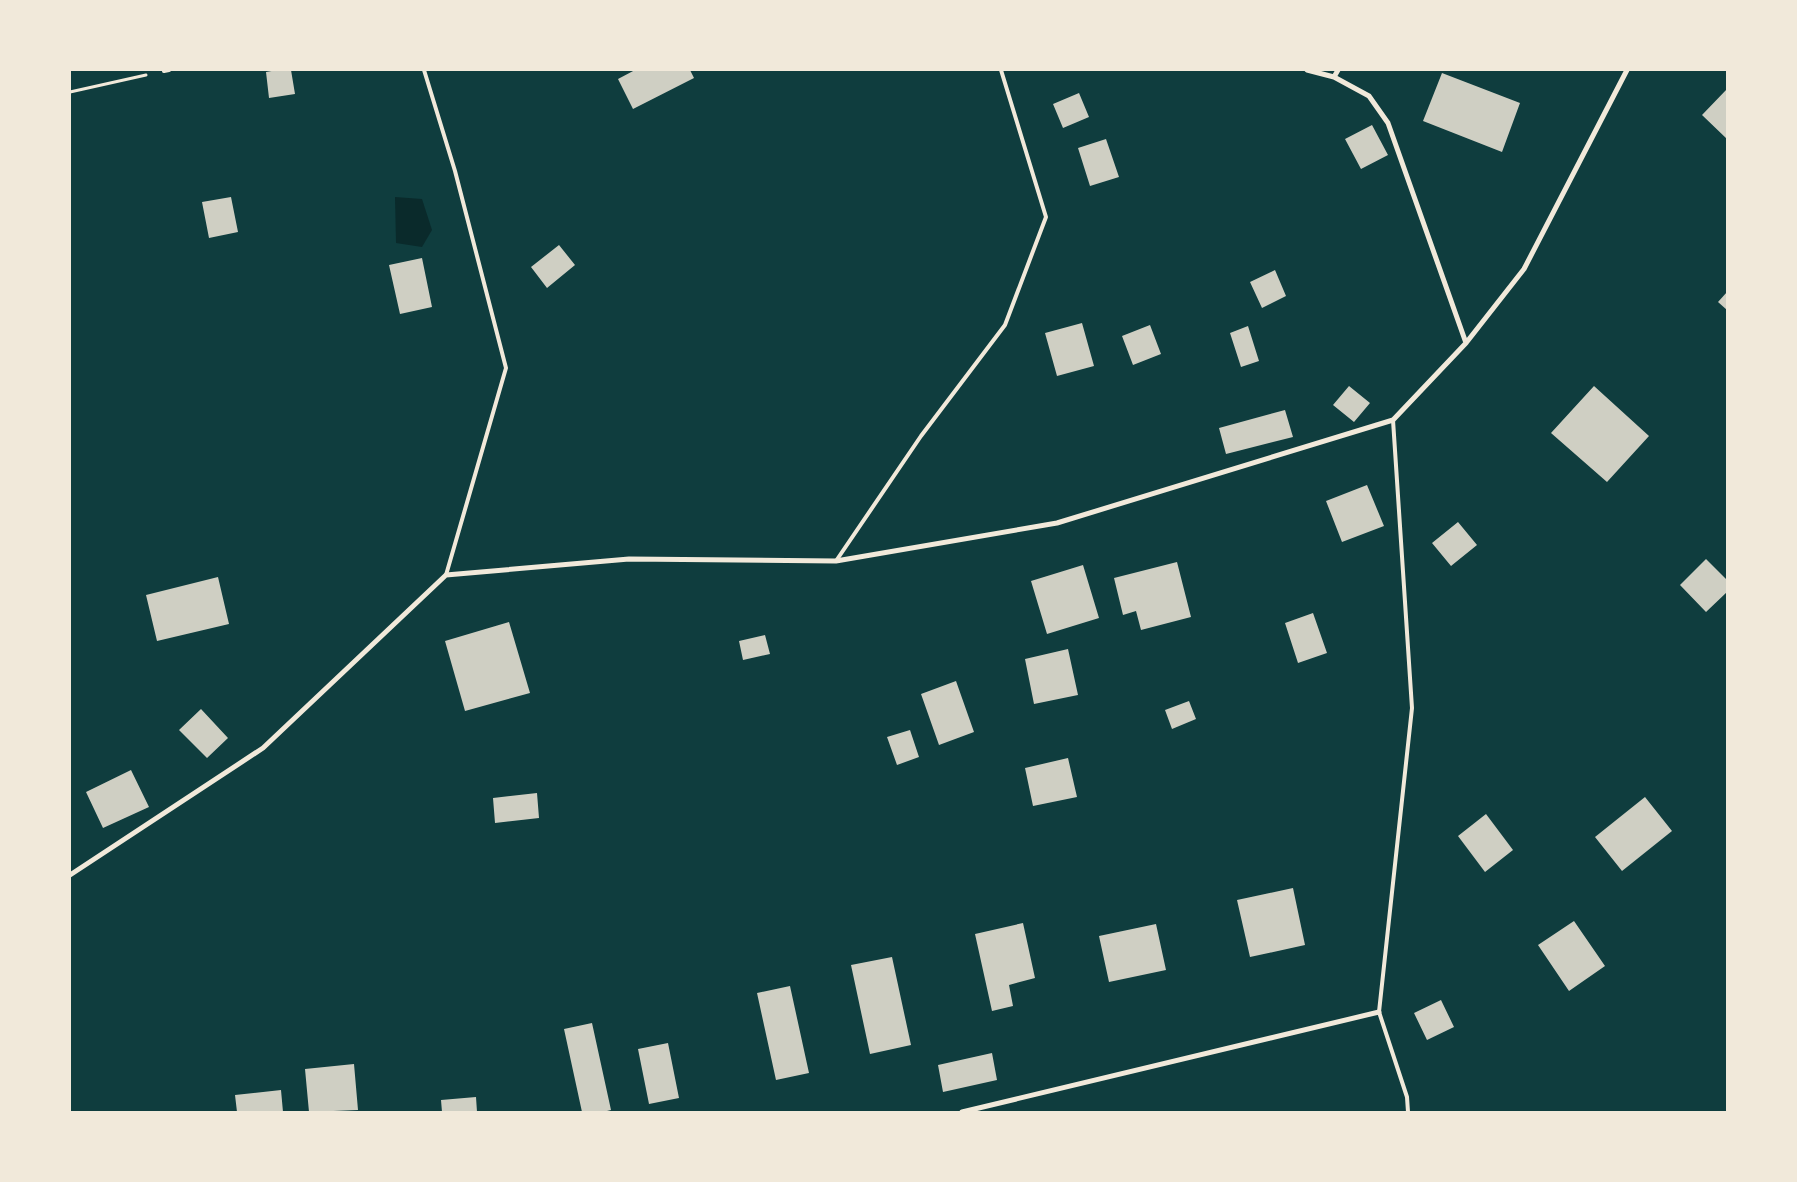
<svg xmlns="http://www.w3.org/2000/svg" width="1797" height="1182" font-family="'Golos Text',sans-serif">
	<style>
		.water { fill: #0a2a2b }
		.building { fill: #cfcfc3 }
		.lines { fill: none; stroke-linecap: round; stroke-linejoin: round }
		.path { stroke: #f1e9da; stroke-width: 3 }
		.service { stroke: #f1e9da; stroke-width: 4 }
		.minor { stroke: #f1e9da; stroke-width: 5 }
	</style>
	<rect width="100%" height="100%" fill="#0f3d3e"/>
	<path class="water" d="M395 197 422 199 432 230 422 247 396 243Z"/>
	<path class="building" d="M277 70H291L295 94 269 98 266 72Z
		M635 70H690L694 78 633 109 618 79Z
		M1442 73 1520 103 1502 152 1423 121Z
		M1727 89V139L1702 115Z
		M1079 93 1089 117 1063 128 1053 104Z
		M1372 125 1388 155 1361 169 1345 139Z
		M1106 139 1119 177 1090 186 1078 148Z
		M231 197 238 232 209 238 202 202Z
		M559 245 575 265 547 288 531 267Z
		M422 258 432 307 400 314 389 265Z
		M1275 270 1286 296 1262 308 1250 282Z
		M1727 292V310L1718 302Z
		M1082 323 1094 366 1057 376 1045 333Z
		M1150 325 1161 354 1133 365 1122 336Z
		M1248 326 1259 361 1241 367 1230 333Z
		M1349 386 1370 403 1354 422 1333 405Z
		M1594 386 1649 436 1607 482 1551 433Z
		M1285 410 1293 437 1226 454 1219 428Z
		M1367 485 1384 526 1342 542 1326 501Z
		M1458 522 1477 545 1451 566 1432 543Z
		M1706 559 1727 580V592L1706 612 1680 585Z
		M1177 562 1191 617 1141 630 1136 611 1123 615 1114 578Z
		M1083 565 1099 618 1047 634 1031 581Z
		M218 577 229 624 157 641 146 595Z
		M1313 613 1327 653 1298 663 1285 623Z
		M509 622 530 693 465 711 445 641Z
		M765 635 770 654 743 660 739 641Z
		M1068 649 1078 695 1034 704 1025 659Z
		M956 681 974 732 939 745 921 694Z
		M1189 701 1196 719 1172 729 1165 710Z
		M201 709 228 738 207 758 179 730Z
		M910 730 919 757 897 765 887 737Z
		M1068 758 1077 797 1033 806 1025 768Z
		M131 770 149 807 103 828 86 792Z
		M537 793 539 818 495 823 493 798Z
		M1645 797 1672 831 1622 871 1595 837Z
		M1486 814 1513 850 1485 872 1458 836Z
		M1293 888 1305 945 1250 957 1237 900Z
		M1574 921 1605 966 1569 991 1538 945Z
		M1023 923 1035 978 1009 985 1013 1006 992 1011 975 934Z
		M1156 924 1166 970 1109 982 1099 936Z
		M892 957 911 1045 870 1054 851 965Z
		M790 986 809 1073 776 1080 757 993Z
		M1441 1000 1454 1027 1427 1040 1414 1013Z
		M592 1023 611 1110 603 1112H582L564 1029Z
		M668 1043 679 1098 649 1104 638 1049Z
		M992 1053 997 1080 943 1092 938 1065Z
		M354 1064 358 1110 309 1112 305 1069Z
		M281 1090 283 1112H237L235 1095Z
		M476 1097 477 1112H442L441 1100Z"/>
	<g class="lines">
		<path class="path" d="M70 92 146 75"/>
		<path class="service" d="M424 70 455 171 506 368 446 575
			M164 71 169 70
			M1393 420 1412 708 1379 1012 1407 1097 1408 1112
			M836 561 921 436 1005 325 1046 217 1001 70"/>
		<path class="minor" d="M1307 70 1334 77 1369 96 1388 123 1466 343
			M1334 77 1338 70
			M70 875 263 748 446 575 629 559 836 561 1057 523 1393 420 1466 343 1524 269 1627 70
			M962 1112 1379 1012"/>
	</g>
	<rect width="1797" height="1182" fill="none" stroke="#f1e9da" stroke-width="142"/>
</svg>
